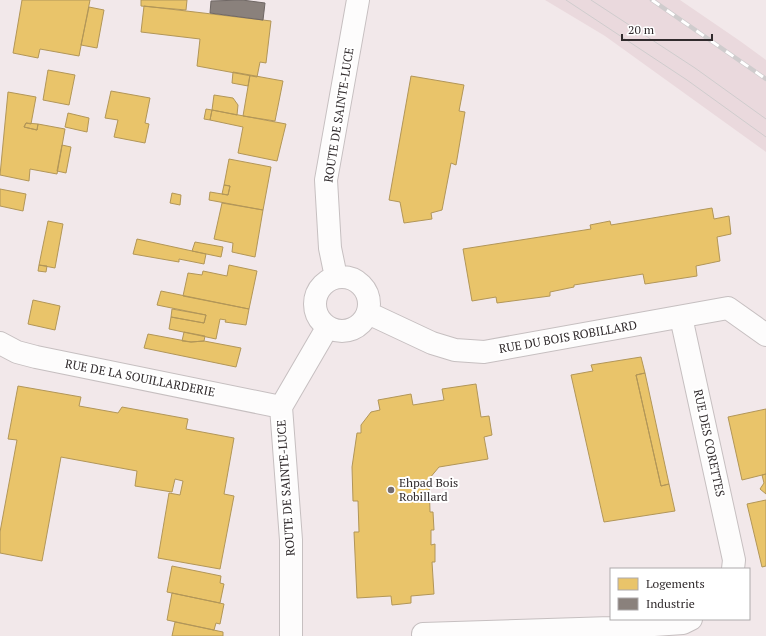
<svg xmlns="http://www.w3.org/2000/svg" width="766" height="636" font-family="'PT Serif',serif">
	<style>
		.built { fill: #ead9dd }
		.homes { fill: #e9c46a; stroke: #b29658 }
		.industry { fill: #8a817c; stroke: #6f6764 }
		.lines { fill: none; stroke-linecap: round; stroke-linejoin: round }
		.minor-casing { stroke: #c6bfc0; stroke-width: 24 }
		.minor { stroke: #fdfcfc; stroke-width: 22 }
		.tram { stroke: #cfcccd; stroke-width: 1 }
		.rail-casing { stroke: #cfcccd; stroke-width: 4.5 }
		.rail { stroke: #fff; stroke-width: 3; stroke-dasharray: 9; stroke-linecap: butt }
		.poi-dot { fill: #756d6f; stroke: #fff; stroke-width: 1.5 }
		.labels { text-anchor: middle; stroke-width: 4; stroke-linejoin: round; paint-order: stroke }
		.street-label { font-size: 12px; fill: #312b2d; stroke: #fff }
		.poi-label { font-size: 12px; fill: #312b2d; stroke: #fff; text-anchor: start }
	</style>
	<rect width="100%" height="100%" fill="#f2e8ea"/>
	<path class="built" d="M545 0H680L740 41 766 60V152L605 36Z"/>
	<path class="homes" d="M22 0H90L79 56 40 49 38 58 13 53Z
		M141 0H187L186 10 141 6Z
		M144 6 271 21 266 63 260 62 257 77 197 66 200 39 141 32Z
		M89 7 104 10 97 48 81 45Z
		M48 70 75 75 69 105 43 100Z
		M233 72 250 75 248 86 232 83Z
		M250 75 283 81 275 121 243 116Z
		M411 76 464 85 459 111 465 112 456 165 451 163 442 210 431 213 432 219 404 223 400 202 389 200Z
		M111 91 150 98 145 123 149 124 145 143 114 137 118 120 105 118Z
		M8 92 36 97 31 124 26 123 24 127 37 130 38 124 65 129 57 174 30 169 29 181 0 175Z
		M214 95 233 98 238 105 237 115 212 110Z
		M206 109 212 110 210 120 204 119Z
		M212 110 286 124 277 161 238 153 243 127 210 120Z
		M68 113 89 118 87 132 65 127Z
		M26 123 38 124 37 130 24 127Z
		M62 145 71 147 66 173 57 171Z
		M229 159 271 167 263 210 209 200 210 192 228 195 230 186 224 185Z
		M224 185 230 186 228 195 222 194Z
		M0 189 26 194 23 211 0 206Z
		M172 193 181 195 180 205 170 203Z
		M222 203 263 210 255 257 232 252 233 243 214 239Z
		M712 208 714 219 729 216 731 234 717 237 720 261 696 266 697 276 645 284 643 274 574 285V287L550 292V296L497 303 496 297 472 301 463 249 591 229 590 225 610 221 611 225Z
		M48 221 63 224 55 268 39 265Z
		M137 239 206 254 204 264 179 259V262L133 254Z
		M195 242 223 247 221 257 192 251Z
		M39 265 47 266 46 272 38 271Z
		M229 265 257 271 249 309 183 296 188 273 202 275 203 271 227 276Z
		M161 291 249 309 246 325 225 322 226 320 220 319 216 339 169 329 171 317 204 323 206 315 157 305Z
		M33 300 60 306 55 330 28 324Z
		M172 309 206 315 204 323 171 317Z
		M184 332 205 336 204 341 191 342 182 341Z
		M148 334 191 342 204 341 241 348 236 367 144 348Z
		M641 357 645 373 636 375 661 486 669 484 675 511 604 522 571 375 593 371 591 365Z
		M645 373 669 484 661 486 636 375Z
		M476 384 481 417 489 416 492 435 484 437 488 459 439 467 429 479 430 512H433L434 530H431V545L435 544V562H432L434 594 411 596V603L392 605 391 596 357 598 354 532H359L358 501H353L352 467 357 433H361V425L371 412 380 410 378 400 411 394 413 405 444 400 442 389Z
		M18 386 81 397 79 406 118 413 122 407 188 419 186 429 234 438 224 494 234 496 220 569 158 558 169 493 180 495 183 481 175 479 172 492 135 486 137 471 61 457 42 561 0 553V532L17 440 8 439Z
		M766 409V474L742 480 728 417Z
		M766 474V494L760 489 764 483 762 475Z
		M766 500V566L762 567 747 504Z
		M172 566 221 576 220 583 224 584 220 603 167 592Z
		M172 593 224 604 220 624 216 623 214 630 167 620Z
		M175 622 223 632V636H172Z"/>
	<path class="industry" d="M242 0 265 3 263 20 210 13 211 1Z"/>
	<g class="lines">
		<g class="minor-casing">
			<path id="minor" d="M315 304a27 27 0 1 1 54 0a27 27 0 1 1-54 0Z
				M336 277 330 248 326 180 358 0
				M368 313 432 343 455 350 484 352 728 308 766 335
				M681 317 734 560 733 569
				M0 343 17 352 36 357 281 407
				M423 634 611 628 683 623 691 619
				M291 636V540L281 407 327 328"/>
		</g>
		<use href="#minor" class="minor"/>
		<path class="tram" d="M566 0 687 80 766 137
			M591 0 695 68 766 119"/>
		<g class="rail-casing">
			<path id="rail" d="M652 0 766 79"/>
		</g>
		<use href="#rail" class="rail"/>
	</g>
	<circle class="poi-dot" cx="391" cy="490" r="4"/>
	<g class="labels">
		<g class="street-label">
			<text transform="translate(339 115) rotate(-81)" y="4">ROUTE DE SAINTE-LUCE</text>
			<text transform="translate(568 337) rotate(-10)" y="4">RUE DU BOIS ROBILLARD</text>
			<text transform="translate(140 378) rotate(11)" y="4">RUE DE LA SOUILLARDERIE</text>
			<text transform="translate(709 443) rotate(78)" y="4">RUE DES CORETTES</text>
			<text transform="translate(286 488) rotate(-94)" y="4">ROUTE DE SAINTE-LUCE</text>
		</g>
		<g class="poi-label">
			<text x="399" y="487">Ehpad Bois<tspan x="399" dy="14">Robillard</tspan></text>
		</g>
	</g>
	<rect x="610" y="568" width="140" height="52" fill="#ffffff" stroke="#adaaab"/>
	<rect x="618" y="578" width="20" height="12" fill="#e9c46a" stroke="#adaaab"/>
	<text x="646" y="588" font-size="12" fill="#312b2d">Logements</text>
	<rect x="618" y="598" width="20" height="12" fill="#8a817c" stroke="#adaaab"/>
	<text x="646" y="608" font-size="12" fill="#312b2d">Industrie</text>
	<path d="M622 34v6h90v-6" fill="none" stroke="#312b2d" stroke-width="2"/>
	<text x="628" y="34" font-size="12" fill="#312b2d" stroke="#ffffff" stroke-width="3" paint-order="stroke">20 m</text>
</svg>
